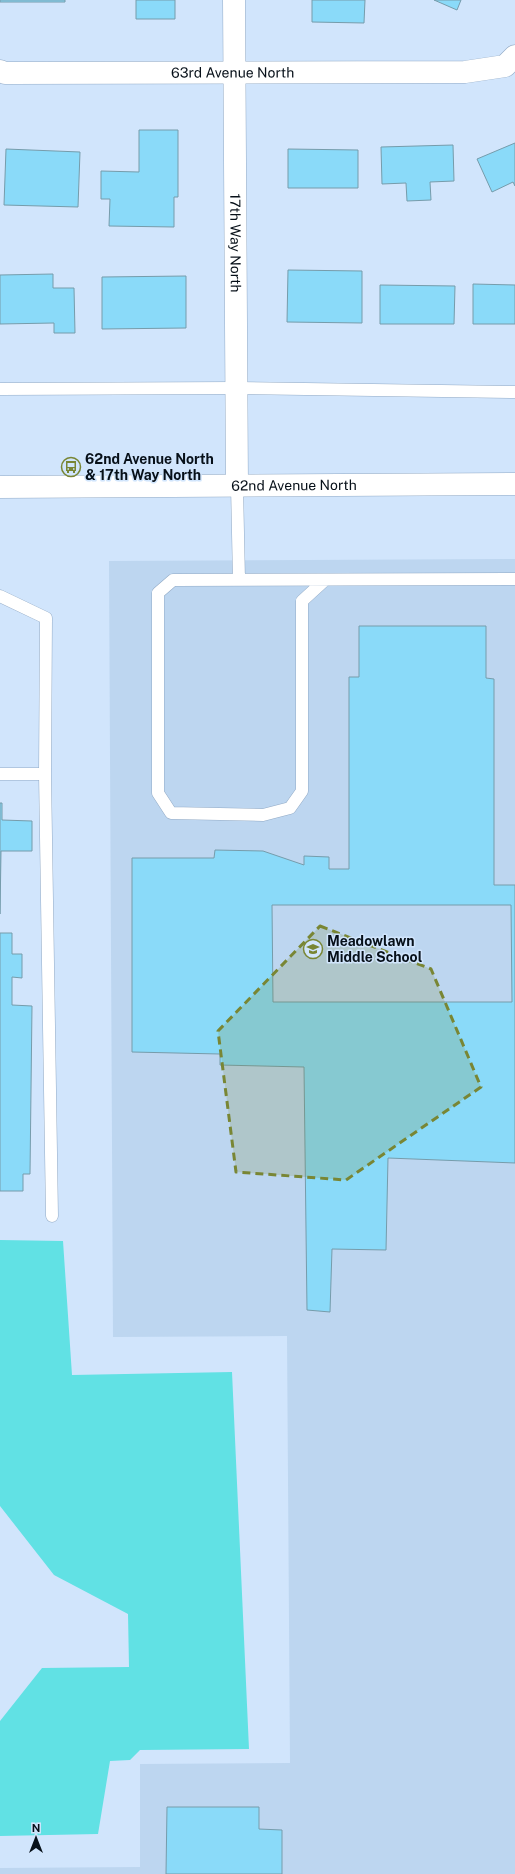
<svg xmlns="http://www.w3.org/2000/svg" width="515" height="1874" font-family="'Public Sans',sans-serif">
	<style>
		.built { fill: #bdd6f0 }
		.water { fill: #61e1e4 }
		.building { fill: #8adaf9; stroke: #769cab; fill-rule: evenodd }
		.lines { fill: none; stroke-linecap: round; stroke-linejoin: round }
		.service-casing { stroke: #92aac5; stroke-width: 13 }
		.minor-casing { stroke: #92aac5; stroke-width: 23 }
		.tertiary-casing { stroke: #92aac5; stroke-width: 23 }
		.service { stroke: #fff; stroke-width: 12 }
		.minor { stroke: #fff; stroke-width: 22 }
		.tertiary { stroke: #fff; stroke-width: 22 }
		.marked { fill: #798634; fill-opacity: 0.2; stroke: #798634; stroke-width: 3; stroke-dasharray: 8 5; stroke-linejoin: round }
		.labels { text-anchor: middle; stroke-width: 3; stroke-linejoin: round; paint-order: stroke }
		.street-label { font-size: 14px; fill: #071019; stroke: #d1e5fc }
		.poi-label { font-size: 14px; font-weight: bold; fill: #071019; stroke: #d1e5fc; text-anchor: start }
	</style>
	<rect width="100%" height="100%" fill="#d1e5fc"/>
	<path class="built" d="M515 559V1874H0V1868L140 1867V1764L290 1763 287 1336 113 1337 109 561Z"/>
	<path class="water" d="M0 1240 63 1241 72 1375 232 1372 249 1749 140 1750 130 1760 110 1761 98 1834 0 1836V1721L42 1668 129 1667 128 1614 54 1575 0 1506Z"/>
	<path class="building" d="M0 0H65V2H0Z
		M136 0H175V19H136Z
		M312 0H365L364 23 312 22Z
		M434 0H461L457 10Z
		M139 130H178V197H174V227L109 226 110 199H101V171L139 172Z
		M515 143V186L513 182 492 192 477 159Z
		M453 145 454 181 430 182 431 200 407 201 406 183 382 184 381 147Z
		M6 149 80 152 78 207 4 205Z
		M288 149 358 150V188H288Z
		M288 270 362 271V323L287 322Z
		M53 274V288H74L75 333H54V323L0 324V275Z
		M186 276V328L102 329V277Z
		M473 284 515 285V324H473Z
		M380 285 455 286 454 324H380Z
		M359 626H486V678L494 679V885H515V1163L388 1158 386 1250 332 1249 330 1312 307 1310 304 1067 220 1065V1054L132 1052V858H214L215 850 263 851 304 865V856L329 857V869H349V677H359ZM272 905H511L512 1002H273Z
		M0 803H2V820L32 821V851H1L0 914Z
		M0 933H12V954H22V978L12 977V1005L32 1006 30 1174H23V1191H0Z
		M167 1807H259V1829L282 1830V1874H166Z"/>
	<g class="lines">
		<g class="service-casing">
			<path id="service" d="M0 389 236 388 515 392
				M237 486 239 580
				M325 580 302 601V791L290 808 263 815 171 813 158 793V593L173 580 515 579
				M0 596 46 618 45 774 52 1216
				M0 774H45"/>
		</g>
		<g class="minor-casing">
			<g id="minor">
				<path id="s1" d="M234 0 237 486"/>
				<path id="s2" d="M0 71 5 73 465 72 505 66 515 56"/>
			</g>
		</g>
		<g class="tertiary-casing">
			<g id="tertiary">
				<path id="s3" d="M0 487 515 484"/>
			</g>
		</g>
		<use href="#service" class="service"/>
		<use href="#minor" class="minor"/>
		<use href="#tertiary" class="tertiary"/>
	</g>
	<path class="marked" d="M320 926 431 969 481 1087 346 1180 236 1172 218 1031Z"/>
	<defs>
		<g id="bus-ring" transform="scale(1)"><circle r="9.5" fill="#d1e5fc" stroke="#798634" stroke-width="1.5"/><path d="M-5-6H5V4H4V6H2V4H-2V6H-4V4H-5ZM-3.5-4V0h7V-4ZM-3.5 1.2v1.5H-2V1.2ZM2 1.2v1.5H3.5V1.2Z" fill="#798634"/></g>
		<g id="school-ring" transform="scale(1)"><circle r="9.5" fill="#d1e5fc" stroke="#798634" stroke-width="1.5"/><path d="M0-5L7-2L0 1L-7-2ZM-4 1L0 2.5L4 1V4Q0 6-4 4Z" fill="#798634"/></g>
	</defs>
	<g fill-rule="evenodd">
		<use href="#bus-ring" x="71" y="467"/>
		<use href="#school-ring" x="313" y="949"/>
	</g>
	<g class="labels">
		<g class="street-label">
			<text dy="5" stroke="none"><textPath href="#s2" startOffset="233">63rd Avenue North</textPath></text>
			<text dy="5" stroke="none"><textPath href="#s1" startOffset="243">17th Way North</textPath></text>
			<text dy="5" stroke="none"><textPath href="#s3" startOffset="294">62nd Avenue North</textPath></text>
		</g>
		<g class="poi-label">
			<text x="85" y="464">62nd Avenue North<tspan x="85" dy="16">&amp; 17th Way North</tspan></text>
			<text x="327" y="946">Meadowlawn<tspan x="327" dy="16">Middle School</tspan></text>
		</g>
	</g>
	<g transform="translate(36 1838)" stroke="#d1e5fc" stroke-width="3" paint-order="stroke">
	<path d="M0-3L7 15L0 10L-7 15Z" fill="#071019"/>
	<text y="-6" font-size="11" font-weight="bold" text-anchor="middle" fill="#071019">N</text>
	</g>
</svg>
